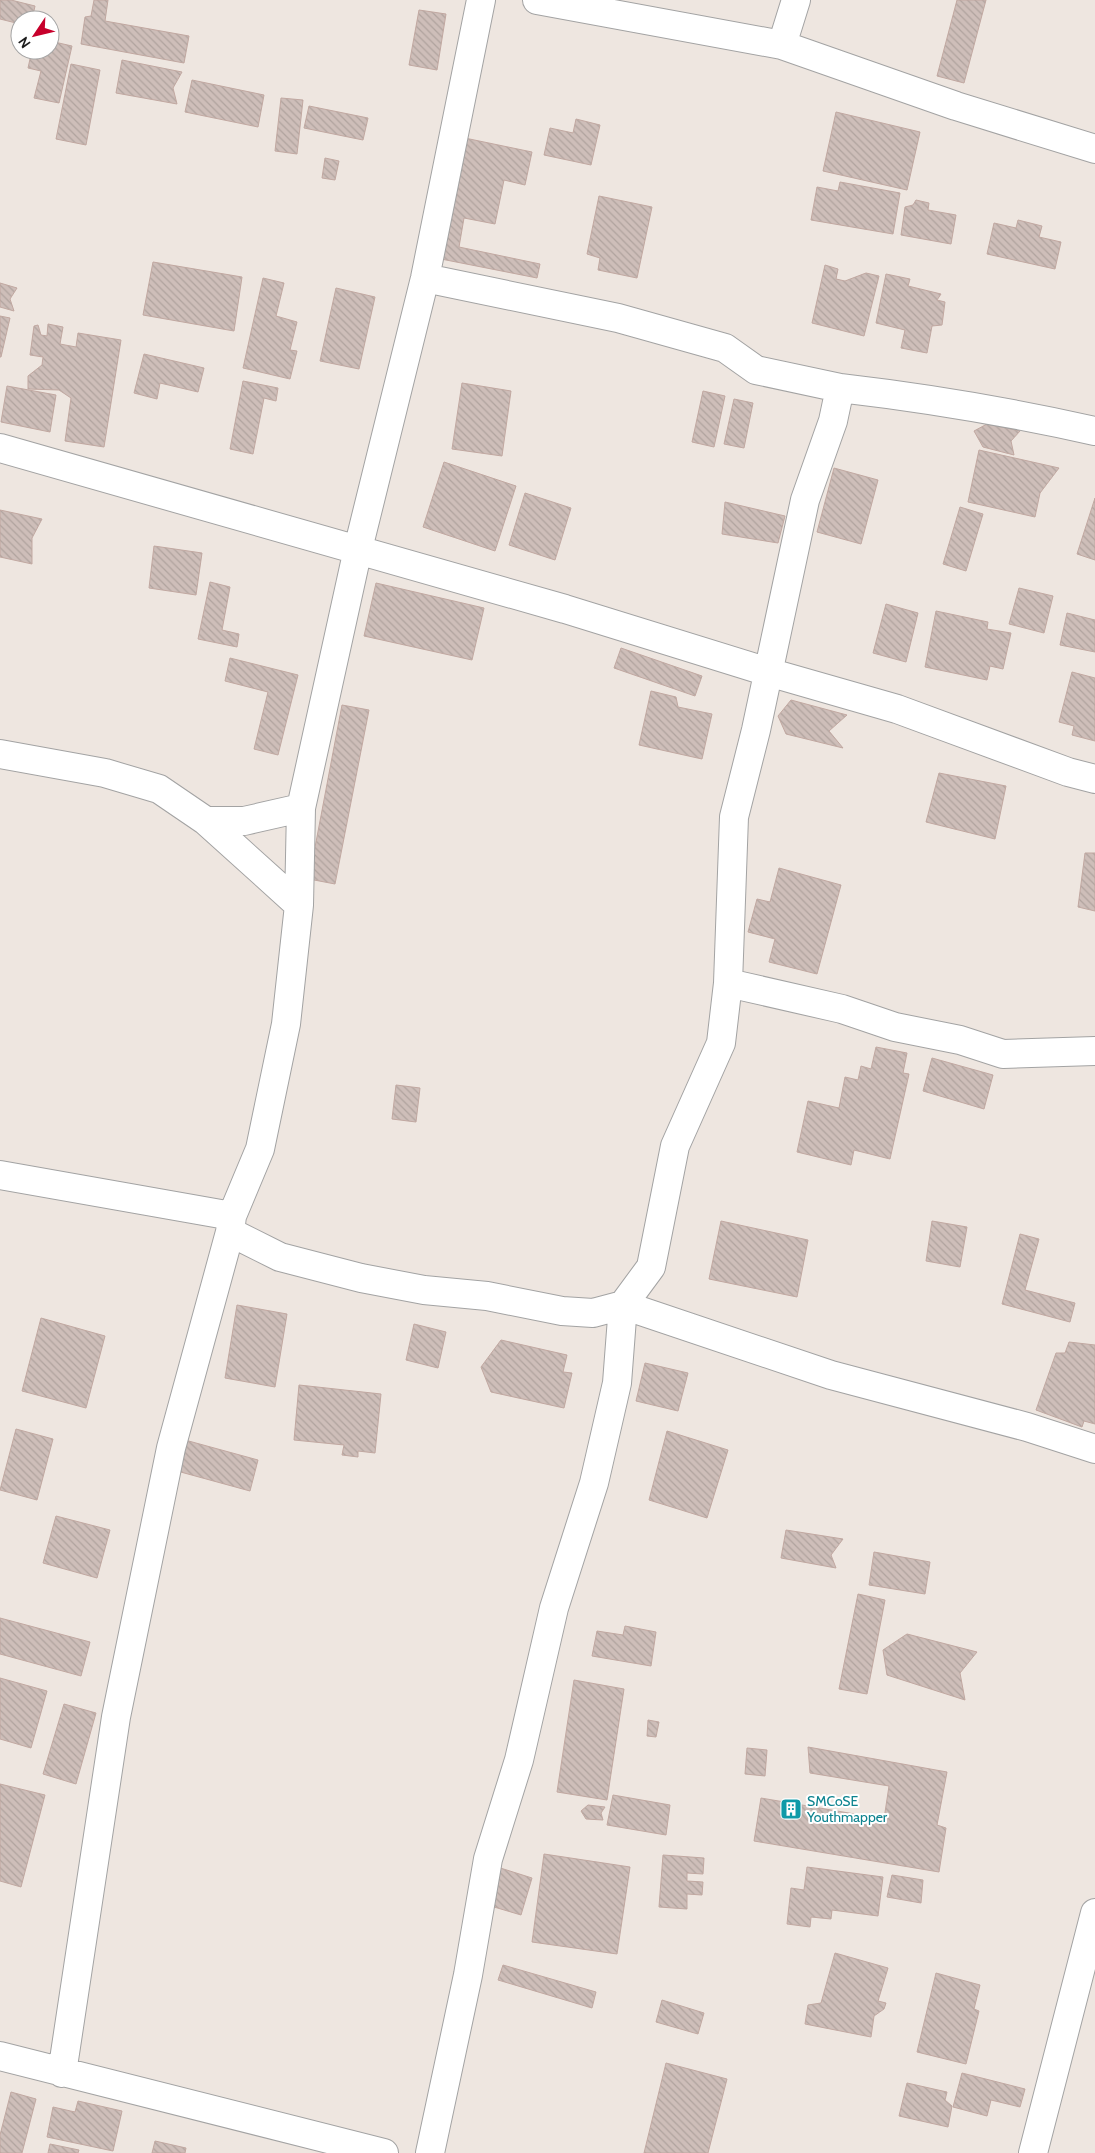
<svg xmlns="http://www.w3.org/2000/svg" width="1095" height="2153" font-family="Cabin,sans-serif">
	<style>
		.building { fill: url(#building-back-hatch); stroke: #c1a8a1 }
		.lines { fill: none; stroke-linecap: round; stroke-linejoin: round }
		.minor-casing { stroke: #a3a3a3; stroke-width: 30 }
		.minor { stroke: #fff; stroke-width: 28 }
		.labels { text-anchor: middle; stroke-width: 4; stroke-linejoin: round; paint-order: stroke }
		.culture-label { font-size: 14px; fill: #0d838f; stroke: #fff; text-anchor: start }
	</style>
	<defs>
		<pattern id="building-back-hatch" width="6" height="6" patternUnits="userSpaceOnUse" patternTransform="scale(1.25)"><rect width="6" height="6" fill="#cebeb9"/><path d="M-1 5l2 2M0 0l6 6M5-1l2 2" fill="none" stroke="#b0a39e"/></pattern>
	</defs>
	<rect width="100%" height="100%" fill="#eee6e0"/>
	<path class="building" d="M0 0H11L35 6 32 20H20V24L0 19Z
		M94 0H108L105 21 189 36 184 63 81 44 85 17 91 16Z
		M957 0H986L964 83 937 76Z
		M419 10 446 14 437 70 409 65Z
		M50 41 72 46 59 103 34 98 41 71 28 68 32 50H50Z
		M122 60 182 72 173 88 177 104 116 93Z
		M71 64 100 70 86 145 56 139Z
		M192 80 264 95 258 127 185 112Z
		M281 98 303 100 297 154 275 151Z
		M309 106 368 118 363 140 304 128Z
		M836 112 920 132 907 190 823 171Z
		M576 119 600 125 591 165 544 155 550 128 573 133Z
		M460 137 532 152 525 185 504 180 495 224 464 218 459 247 540 264 537 278 436 258Z
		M325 158 339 161 335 180 322 178Z
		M840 182 900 193 893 234 811 220 817 187 838 191Z
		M599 196 652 207 637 278 598 270 600 258 587 254Z
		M916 200 929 203 928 210 956 215 951 244 901 235 905 207 913 205Z
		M1018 220 1042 226 1039 237 1061 242 1055 269 987 254 994 223 1016 228Z
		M153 262 242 277 234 331 143 315Z
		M825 265 838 269 836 279 845 281 866 273 879 276 864 336 812 323Z
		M886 274 910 279 908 286 941 294 937 300 945 302 942 325 932 326 927 353 901 348 905 330 876 323Z
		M263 278 284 283 276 316 297 322 290 350 297 351 290 379 243 368Z
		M0 283 17 288 10 299 14 311 0 307Z
		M336 288 375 297 359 369 320 361Z
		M0 316 10 318 1 357H0Z
		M48 324 63 327 60 344 76 347 78 333 121 340 104 447 65 441 71 398 59 390 28 389V376L42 365 43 357 30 355 34 326 38 325 41 335 47 336Z
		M144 354 204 368 198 392 160 383 157 399 134 393Z
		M243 381 278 388 276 401 264 398 253 454 230 449Z
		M462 383 511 391 502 456 452 449Z
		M7 386 56 395 50 432 1 422Z
		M703 391 725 396 714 447 692 442Z
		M734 399 753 403 744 448 724 444Z
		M987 424 1020 431 1011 441 1014 455 983 447 974 431Z
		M979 450 1059 468 1040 493 1035 517 968 502Z
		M444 462 516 486 495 551 423 527Z
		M834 468 878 480 861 544 817 532Z
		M525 493 571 508 555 560 509 545Z
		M1095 498V560L1077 554Z
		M725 502 785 516 778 543 722 534Z
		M960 507 983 514 966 571 943 564Z
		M0 510 42 519 32 538V564L0 557Z
		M154 546 202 553 196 595 149 588Z
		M210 582 230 587 222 630 239 634 237 647 198 639Z
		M376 583 484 608 472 660 364 636Z
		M1019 588 1053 596 1044 633 1009 624Z
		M886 604 918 613 906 662 873 653Z
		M936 611 988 622 987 629 1011 633 1003 669 990 666 987 680 925 667Z
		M1067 613 1095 620V652L1060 645Z
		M621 648 702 676 695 696 614 668Z
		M230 658 298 675 278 755 254 749 268 692 225 681Z
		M1072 672 1095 678V741L1072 735 1074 726 1059 722Z
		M651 691 676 697 678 707 712 714 702 759 639 745Z
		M791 700 847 715 829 731 843 748 786 734 778 716Z
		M342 705 369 710 335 884 309 879Z
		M939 773 1006 786 995 839 926 822Z
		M1085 853H1095V911L1078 907Z
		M779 868 841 885 817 974 769 962 775 939 748 932 757 899 770 902Z
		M876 1047 907 1053 903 1073 909 1074 890 1159 854 1150 851 1165 797 1152 808 1101 839 1108 845 1077 858 1080 861 1066 871 1069Z
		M932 1058 993 1075 984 1109 923 1091Z
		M396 1085 420 1088 416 1122 392 1119Z
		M721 1221 808 1240 797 1297 709 1279Z
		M932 1221 967 1227 960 1267 926 1261Z
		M1020 1234 1039 1239 1025 1290 1075 1303 1070 1322 1002 1304Z
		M237 1305 287 1314 275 1387 225 1378Z
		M41 1318 105 1336 86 1408 22 1391Z
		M414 1324 446 1332 438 1368 406 1360Z
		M501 1340 567 1355 563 1372 572 1373 564 1408 491 1392 481 1367Z
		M1069 1342 1095 1345V1424L1084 1421 1082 1427 1036 1410 1056 1353H1065Z
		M645 1363 688 1373 678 1411 636 1401Z
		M299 1385 381 1394 375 1453 358 1451V1457L342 1455 344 1445 294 1440Z
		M16 1429 53 1439 37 1500 0 1490Z
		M667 1431 728 1450 707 1518 649 1500Z
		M185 1440 258 1460 250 1491 177 1471Z
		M56 1516 110 1530 97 1578 43 1563Z
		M786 1530 843 1539 831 1555 836 1568 781 1558Z
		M874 1552 930 1562 925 1594 869 1585Z
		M858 1594 885 1600 867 1694 839 1689Z
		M0 1618 90 1642 81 1676 0 1654Z
		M625 1626 656 1632 651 1666 592 1656 597 1631 623 1635Z
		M907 1634 977 1652 960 1673 965 1700 887 1675 883 1650Z
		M0 1678 47 1691 31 1748 0 1739Z
		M574 1680 624 1689 607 1800 557 1792Z
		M64 1704 96 1713 76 1784 43 1774Z
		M648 1720 659 1722 656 1737 647 1736Z
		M808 1747 947 1772 937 1825 946 1828 939 1872 754 1841 761 1798 884 1819 889 1786 810 1773Z
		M747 1748 767 1750 765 1776 745 1774Z
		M0 1784 45 1795 21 1887 0 1881Z
		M613 1795 670 1805 666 1835 607 1825Z
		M588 1805 605 1807 601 1813 603 1820 586 1819 581 1811Z
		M544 1854 630 1867 617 1954 532 1942Z
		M663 1855 704 1858 703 1874 687 1873V1881L703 1882 702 1895 687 1894V1909L659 1907Z
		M494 1866 532 1878 521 1915 484 1904Z
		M807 1867 883 1877 878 1916 832 1910 831 1919 811 1917 810 1927 787 1924 791 1888 804 1890Z
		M892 1875 923 1880 921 1903 887 1897Z
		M835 1953 888 1968 878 2001 886 2003 884 2009 874 2016 871 2037 805 2024 808 2005 821 2003Z
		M503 1965 596 1992 592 2008 498 1980Z
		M936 1973 980 1985 974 2009 979 2011 966 2064 917 2052Z
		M662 2000 704 2013 698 2034 656 2022Z
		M666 2063 727 2079 708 2153H644Z
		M962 2073 1025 2089 1020 2107 991 2100 987 2116 953 2107Z
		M907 2083 947 2092 945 2100 952 2106 948 2127 899 2116Z
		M11 2092 36 2099 22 2153H0V2135Z
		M78 2101 122 2111 113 2151 47 2137 53 2107 75 2112Z
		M155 2141 186 2148 185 2153H152Z
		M50 2144 79 2150 78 2153H48Z"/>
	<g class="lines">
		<g class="minor-casing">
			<path id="minor" d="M537 0 782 45 956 106 1095 149
				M782 45 796 0
				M425 278 618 318 725 348 756 370 840 388
				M0 448 565 609 768 672 897 709 1068 772 1095 779
				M0 754 105 773 159 789 206 821H244L301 808
				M206 821 299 905
				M728 983 842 1009 895 1027 960 1040 1003 1054 1095 1051
				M0 1175 232 1216
				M230 1232 280 1257 361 1278 424 1290 487 1296 562 1311 593 1313 623 1305 831 1375 1027 1427 1095 1449
				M0 2056 384 2153
				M62 2073 116 1717 171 1448 230 1232 232 1216 260 1149 286 1024 299 905 301 808 358 549 425 278 481 0
				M430 2153 468 1975 488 1859 519 1760 554 1608 594 1483 617 1383 623 1305 651 1267 675 1146 721 1043 728 983 734 817 756 730 805 500 833 421 840 388C926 398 1010 412 1095 431
				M1033 2153 1095 1913"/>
		</g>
		<use href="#minor" class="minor"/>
	</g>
	<defs>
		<g id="building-square" transform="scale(1.125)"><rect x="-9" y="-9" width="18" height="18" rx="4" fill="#0f9aa8" stroke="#fff"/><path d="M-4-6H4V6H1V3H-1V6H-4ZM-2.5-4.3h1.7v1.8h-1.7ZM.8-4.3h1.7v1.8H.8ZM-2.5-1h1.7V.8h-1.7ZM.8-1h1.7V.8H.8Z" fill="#fff"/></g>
	</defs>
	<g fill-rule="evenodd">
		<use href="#building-square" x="791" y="1809"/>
	</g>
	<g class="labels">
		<g class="culture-label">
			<text x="807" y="1806">SMCoSE<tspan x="807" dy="16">Youthmapper</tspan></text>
		</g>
	</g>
	<g transform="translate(35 35) rotate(235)"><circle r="24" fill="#ffffff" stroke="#a4a4a4"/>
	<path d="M0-4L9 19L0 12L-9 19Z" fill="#c7002b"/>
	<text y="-8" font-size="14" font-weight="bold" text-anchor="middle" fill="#1c1c1c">N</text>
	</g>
</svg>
